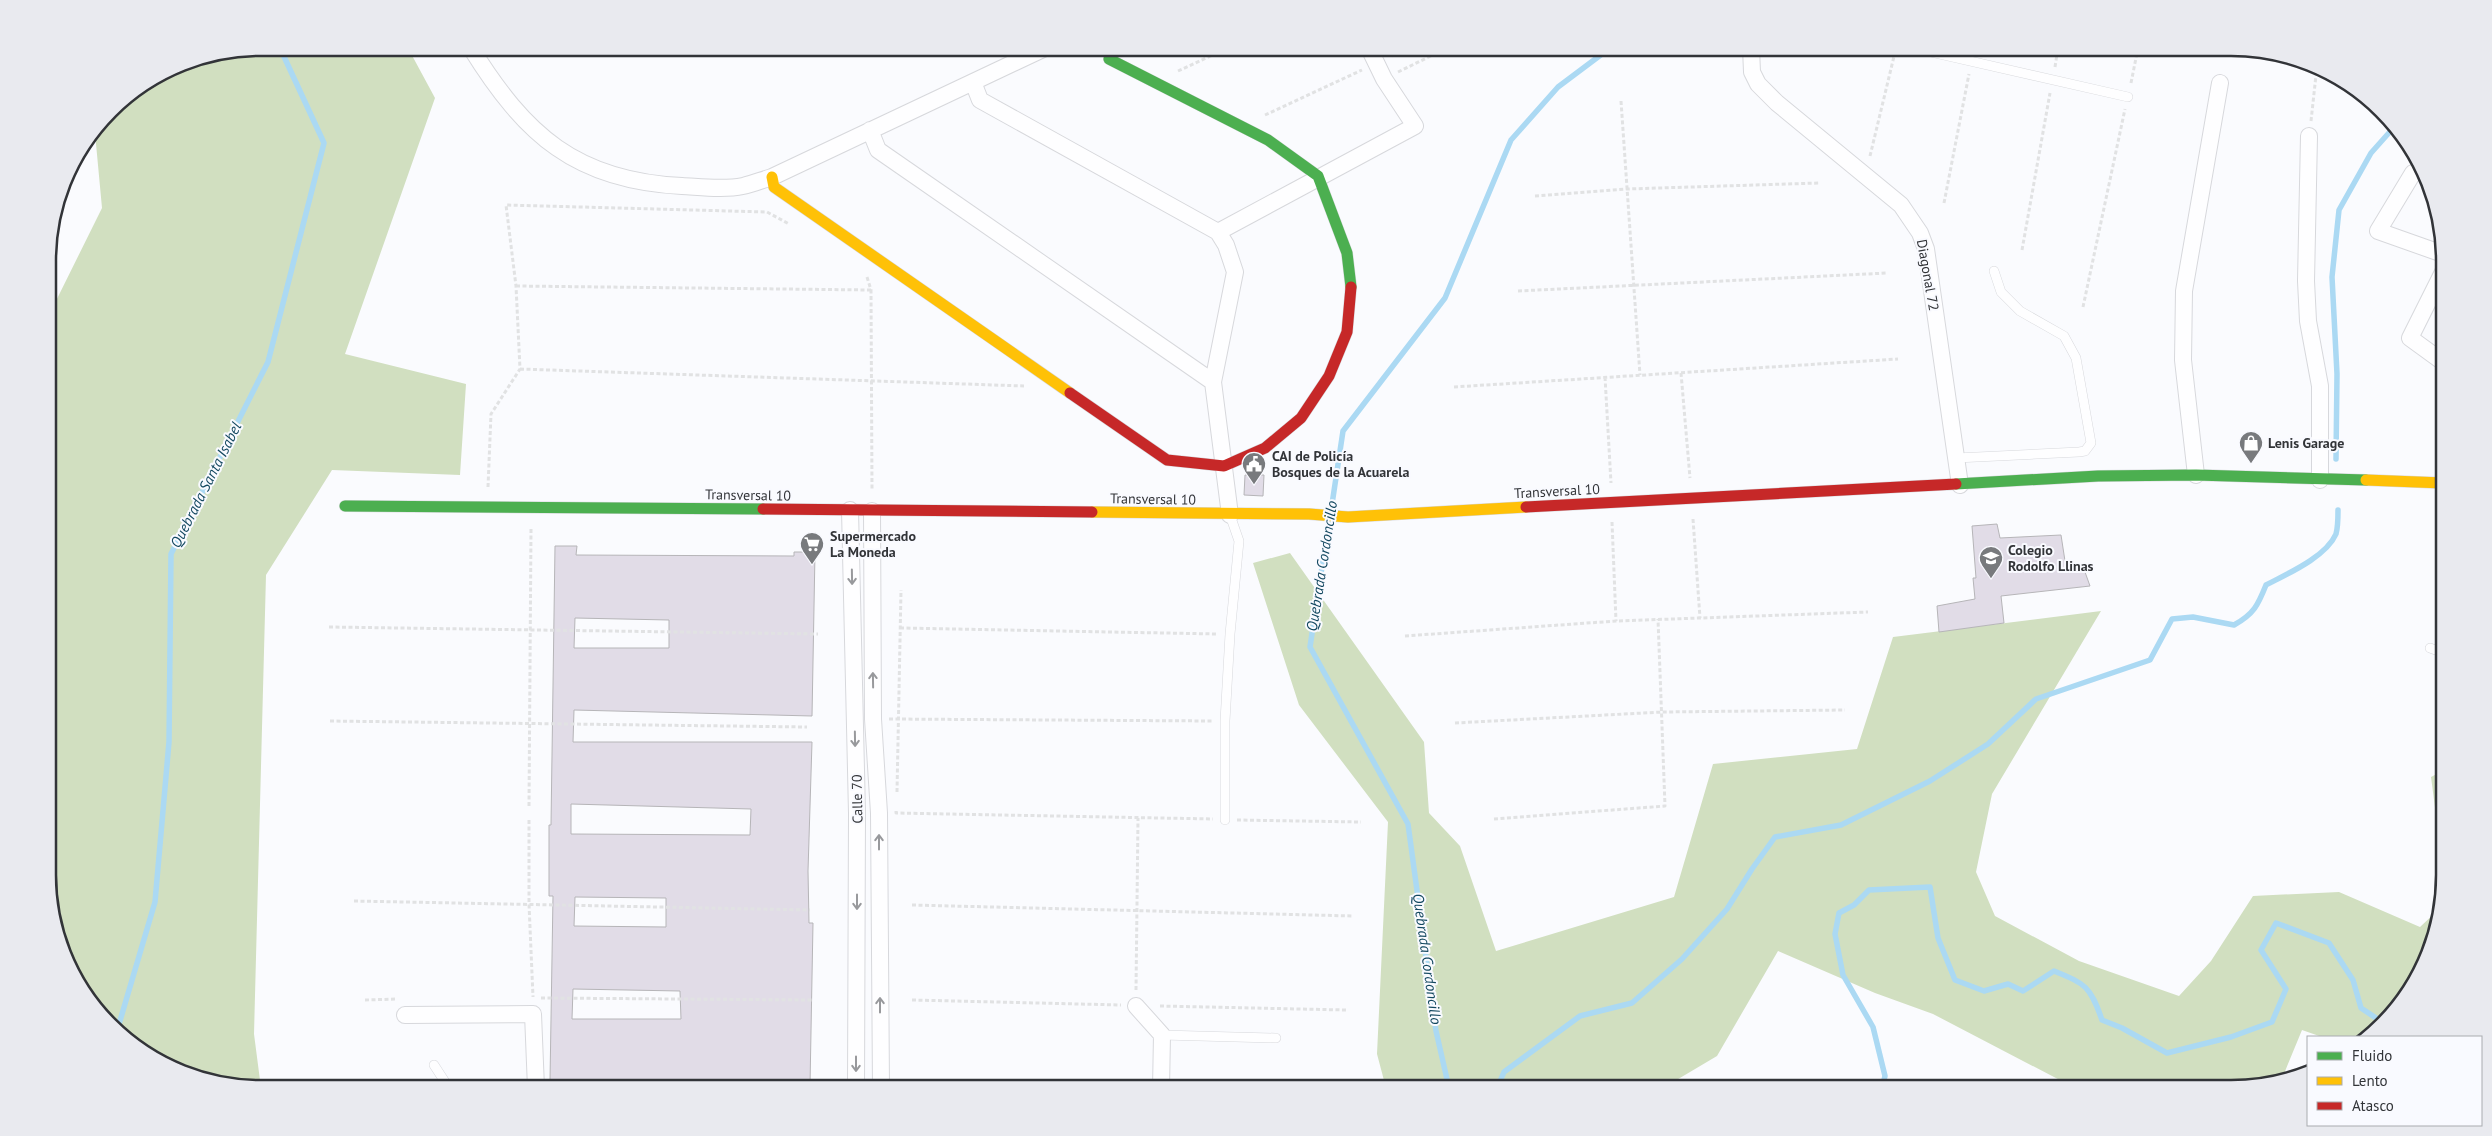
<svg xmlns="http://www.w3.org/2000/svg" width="2492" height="1136" font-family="'PT Sans',sans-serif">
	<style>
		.forest { fill: #d1dfc0 }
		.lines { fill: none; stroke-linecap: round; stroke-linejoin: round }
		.stream { stroke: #abd9f3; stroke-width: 5.5 }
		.building { fill: #e1dce7; stroke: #b6b5b8; fill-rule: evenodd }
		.lane-casing { stroke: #d7d8dc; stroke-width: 10 }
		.street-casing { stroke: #d7d8dc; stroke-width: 18 }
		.fast-casing { stroke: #d7d8dc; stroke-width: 12 }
		.slow-casing { stroke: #d7d8dc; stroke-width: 12 }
		.jam-casing { stroke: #d7d8dc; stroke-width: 12 }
		.path { stroke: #e1e2e3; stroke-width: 3; stroke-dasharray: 4 2.5; stroke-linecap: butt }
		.lane { stroke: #fefeff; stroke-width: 9 }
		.street { stroke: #fefeff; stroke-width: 16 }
		.fast { stroke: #4caf50; stroke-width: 11 }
		.slow { stroke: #ffc107; stroke-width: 11 }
		.jam { stroke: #c62828; stroke-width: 11 }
		.oneway { stroke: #98999c }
		.labels { text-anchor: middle; stroke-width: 4; stroke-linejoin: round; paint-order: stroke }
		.street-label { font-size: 14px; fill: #323438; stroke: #f9faff }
		.poi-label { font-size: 14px; font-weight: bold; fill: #323438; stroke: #f9faff; text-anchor: start }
		.water-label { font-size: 15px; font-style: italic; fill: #134860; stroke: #f9faff }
		.rim { fill: none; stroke: #323438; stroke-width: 2.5 }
	</style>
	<rect width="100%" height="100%" fill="#fafbfe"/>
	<path class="forest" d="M261 48H408L435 98 345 354 466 384 460 475 332 470 266 575 254 1034 261 1088 179 1072 131 1044 91 1005 64 957 49 903 48 317 102 208 95 133 120 101 180 64Z
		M1290 553 1424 742 1429 813 1460 846 1496 951 1674 897 1713 764 1857 749 1893 637 2101 611 1992 794 1976 872 1995 916 2079 961 2179 996 2211 961 2253 896 2339 892 2420 927 2438 910 2428 957 2400 1005 2366 1037H2322L2302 1030 2281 1081 2245 1088H2075L1933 1014 1875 993 1778 951 1717 1056 1663 1088H1386L1377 1054 1388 822 1299 705 1253 563Z
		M2444 770V846L2439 838 2431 777Z"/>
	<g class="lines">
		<path class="stream" d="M2336 459 2337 374 2332 277 2339 210 2371 153 2395 126
			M1331 511 1343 431 1445 298 1511 140 1558 87 1610 48
			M1329 520 1310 647 1408 824 1436 1031 1449 1088
			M117 1031 155 902 169 742 171 554 268 362 324 143 280 48
			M1497 1088 1504 1072 1580 1016 1632 1003 1682 959 1727 909 1752 869 1775 837 1841 825 1930 781 1988 744 2036 699 2150 660 2172 619 2193 617 2234 625C2254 614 2258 605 2266 585 2287 574 2326 557 2336 534 2338 527 2338 517 2338 510
			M1882 1088 1885 1076 1873 1027 1843 975 1835 934 1839 913 1854 905 1869 890 1930 887 1938 938 1955 980 1984 991 2008 984 2023 991 2054 971C2086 984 2090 986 2102 1020L2122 1028 2167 1053 2231 1037 2272 1022 2286 989 2261 950 2276 923 2329 943 2353 980 2361 1008 2382 1022"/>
	</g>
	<path class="building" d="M1245 475H1264L1263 496 1244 495Z
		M1997 524 2000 538 2061 535 2065 561 2085 572 2090 586 2001 596 2004 623 1939 632 1937 606 1975 599 1973 578H1976L1972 526Z
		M555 546H577L576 555 794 556V552H815L812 716 574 710 573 742H812L808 871 809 923H813L810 1086 550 1081 553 896H549V825H551ZM575 618 669 620V648H574ZM571 804 751 809 750 835 571 834ZM575 897 666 898V927L574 926ZM573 989 680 991 681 1019H572Z"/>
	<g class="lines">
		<g class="lane-casing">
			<path id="lane" d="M1913 48 2128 97
				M1956 458 2079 452 2085 451 2091 443 2076 358 2064 336 2020 311 2001 292 1994 271
				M2430 648 2444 653
				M1225 820V721L1230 634 1239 541 1230 515
				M1162 1035 1276 1038
				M434 1065 449 1088"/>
		</g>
		<g class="street-casing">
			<path id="street" d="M471 48C525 135 576 181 682 186 701 187 724 190 743 186 752 184 762 180 772 177L1045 48
				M1751 48 1752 72 1758 84 1777 103 1901 205 1920 233 1926 249 1960 485
				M973 82 980 100 1218 232 1226 245 1235 272 1213 382 1230 515
				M870 130 878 150 1213 382
				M2309 136 2306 281 2308 321 2320 386V480
				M2413 173 2378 231 2443 254
				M1218 232 1415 126 1384 79 1369 48
				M2443 272 2410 338 2443 362
				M2196 475 2183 360 2184 291 2220 83
				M850 510 857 813 856 1088
				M872 511 873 719 879 813 881 1088
				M1136 1006 1162 1035 1161 1088
				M405 1015 533 1014 536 1088"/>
		</g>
		<g class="fast-casing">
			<path id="fast" d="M1109 59 1268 140 1318 176 1347 253 1351 287
				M1956 484 2098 476 2196 475 2366 480
				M345 506 763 509"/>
		</g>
		<g class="slow-casing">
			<path id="slow" d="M772 177 774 187 1070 393
				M2366 480 2443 483
				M1092 512 1309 514 1348 517 1526 507"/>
		</g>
		<g class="jam-casing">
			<path id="jam" d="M1070 393 1167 460 1224 466 1265 448 1301 418 1329 376 1347 332 1351 287
				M1526 507 1956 484
				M763 509 1092 512"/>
		</g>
		<path class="path" d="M1392 56 1409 48
			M2055 67 2058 48
			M1178 71 1228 48
			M1398 72 1447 48
			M2131 83 2138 48
			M1621 101 1640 375
			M1265 115 1362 70
			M2311 121 2317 66
			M1870 156 1896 48
			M1535 196 1627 189 1819 183
			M1944 203 1969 74
			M2022 250 2050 93
			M867 277 871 290 872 490
			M516 286 871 290
			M1518 291 1887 273
			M2083 307 2125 109
			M520 369 1024 386
			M1681 373 1690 478
			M1605 377 1611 483
			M1454 387 1898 359
			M488 487 491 414 520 369 516 286 506 205 767 212 789 224
			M1693 519 1700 618
			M1612 522 1616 621
			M329 627 818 634
			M900 628 1217 634
			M1405 636 1616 621 1868 612
			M889 719 1213 721
			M330 721 807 727
			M1455 723 1662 712 1845 710
			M897 792 901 590
			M529 806 531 528
			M896 811V813L1213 819
			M1494 819 1665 806 1658 619
			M529 820V904L533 997
			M1237 820 1361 822
			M354 901 810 910
			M912 905 1353 916
			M1136 990 1138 818
			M541 998 813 1000
			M365 1000 397 999
			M912 1000 1121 1005
			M1160 1006 1346 1010"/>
		<use href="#lane" class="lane"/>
		<use href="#street" class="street"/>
		<use href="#fast" class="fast"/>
		<use href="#slow" class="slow"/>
		<use href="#jam" class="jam"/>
	</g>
	<defs><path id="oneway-shaft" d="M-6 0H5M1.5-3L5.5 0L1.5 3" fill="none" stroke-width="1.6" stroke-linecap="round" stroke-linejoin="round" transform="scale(1.25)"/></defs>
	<g class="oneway">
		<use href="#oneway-shaft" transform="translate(852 577) rotate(89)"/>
		<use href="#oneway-shaft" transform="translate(873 680) rotate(-91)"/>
		<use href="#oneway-shaft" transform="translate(855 739) rotate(89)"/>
		<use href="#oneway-shaft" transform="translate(879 842) rotate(-90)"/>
		<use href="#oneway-shaft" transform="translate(857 902) rotate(90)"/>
		<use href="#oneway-shaft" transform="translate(880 1005) rotate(-90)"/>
		<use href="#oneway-shaft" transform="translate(856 1064) rotate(90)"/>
	</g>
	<defs>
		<g id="shop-pin" transform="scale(1.25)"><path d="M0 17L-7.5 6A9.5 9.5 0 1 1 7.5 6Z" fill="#787a7d" stroke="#f9faff"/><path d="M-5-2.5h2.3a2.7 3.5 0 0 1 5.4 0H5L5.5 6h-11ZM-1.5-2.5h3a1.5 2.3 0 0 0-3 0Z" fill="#fff"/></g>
		<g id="civic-pin" transform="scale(1.25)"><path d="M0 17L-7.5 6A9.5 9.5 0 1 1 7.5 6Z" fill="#787a7d" stroke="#f9faff"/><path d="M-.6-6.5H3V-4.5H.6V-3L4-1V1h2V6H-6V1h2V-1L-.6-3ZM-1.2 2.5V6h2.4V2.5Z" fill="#fff"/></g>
		<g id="supermarket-pin" transform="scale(1.25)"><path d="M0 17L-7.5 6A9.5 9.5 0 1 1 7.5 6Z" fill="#787a7d" stroke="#f9faff"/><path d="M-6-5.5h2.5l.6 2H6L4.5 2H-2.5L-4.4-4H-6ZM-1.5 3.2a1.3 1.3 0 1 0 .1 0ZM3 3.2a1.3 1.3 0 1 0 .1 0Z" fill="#fff"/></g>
		<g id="school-pin" transform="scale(1.25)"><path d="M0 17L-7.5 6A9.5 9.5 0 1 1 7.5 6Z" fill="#787a7d" stroke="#f9faff"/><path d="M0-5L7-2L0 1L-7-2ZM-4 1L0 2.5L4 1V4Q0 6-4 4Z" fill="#fff"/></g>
	</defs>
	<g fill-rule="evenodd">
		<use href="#shop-pin" x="2251" y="443"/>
		<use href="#civic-pin" x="1254" y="464"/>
		<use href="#supermarket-pin" x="812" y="544"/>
		<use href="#school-pin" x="1991" y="558"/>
	</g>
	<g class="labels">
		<g class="street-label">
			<text transform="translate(1928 275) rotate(80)" y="5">Diagonal 72</text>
			<text transform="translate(1557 491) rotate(-3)" y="5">Transversal 10</text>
			<text transform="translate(748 495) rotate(1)" y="5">Transversal 10</text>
			<text transform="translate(1153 499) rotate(1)" y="5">Transversal 10</text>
			<text transform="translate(857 799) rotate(-91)" y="5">Calle 70</text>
		</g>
		<g class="poi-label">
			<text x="2268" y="448">Lenis Garage</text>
			<text x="1272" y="461">CAI de Policía<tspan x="1272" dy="16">Bosques de la Acuarela</tspan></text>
			<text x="830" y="541">Supermercado<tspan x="830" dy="16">La Moneda</tspan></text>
			<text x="2008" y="555">Colegio<tspan x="2008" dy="16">Rodolfo Llinas</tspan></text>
		</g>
		<g class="water-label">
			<text transform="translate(206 485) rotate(-63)" y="5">Quebrada Santa Isabel</text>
			<text transform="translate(1322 566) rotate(-81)" y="5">Quebrada Cordoncillo</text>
			<text transform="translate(1427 959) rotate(82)" y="5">Quebrada Cordoncillo</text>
		</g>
	</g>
	<path d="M0 0H2492V1136H0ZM261 56H2231A205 205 0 0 1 2436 261V875A205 205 0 0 1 2231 1080H261A205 205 0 0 1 56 875V261A205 205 0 0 1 261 56Z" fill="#e9eaef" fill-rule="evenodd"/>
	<path class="rim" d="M261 56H2231A205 205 0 0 1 2436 261V875A205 205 0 0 1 2231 1080H261A205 205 0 0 1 56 875V261A205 205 0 0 1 261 56Z"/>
	<rect x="2307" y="1036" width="175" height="90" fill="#f9faff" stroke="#a9abaf"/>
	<rect x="2317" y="1052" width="25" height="8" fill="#4caf50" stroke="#a9abaf"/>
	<text x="2352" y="1061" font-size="15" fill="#323438">Fluido</text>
	<rect x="2317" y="1077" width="25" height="8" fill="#ffc107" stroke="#a9abaf"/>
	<text x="2352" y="1086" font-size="15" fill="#323438">Lento</text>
	<rect x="2317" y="1102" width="25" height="8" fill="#c62828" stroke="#a9abaf"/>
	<text x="2352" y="1111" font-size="15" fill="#323438">Atasco</text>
</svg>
